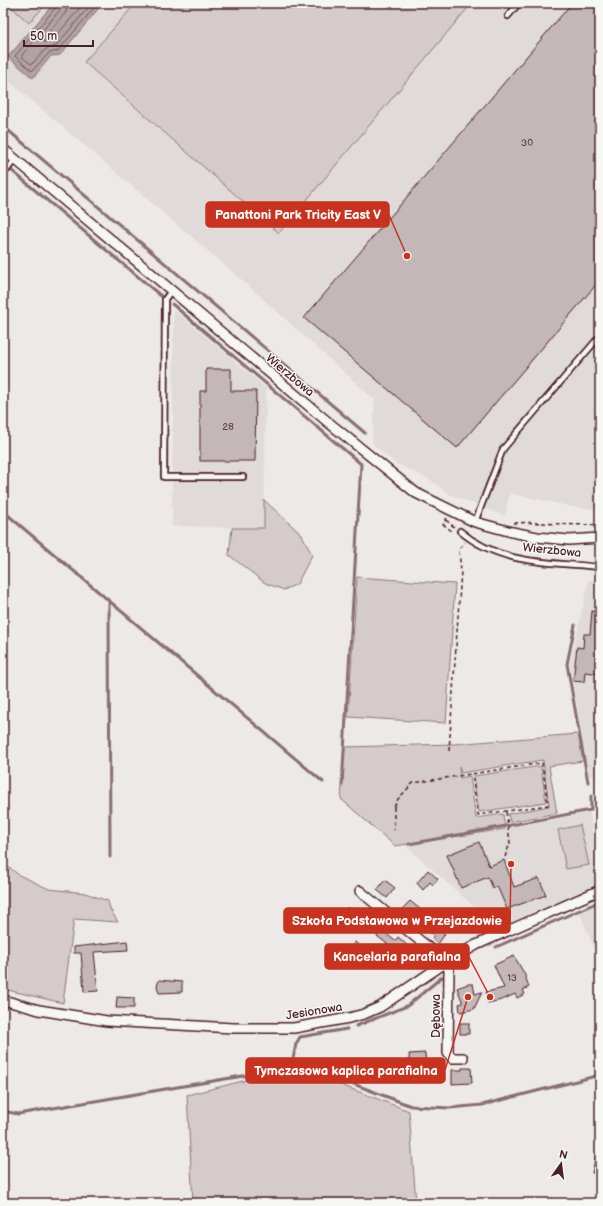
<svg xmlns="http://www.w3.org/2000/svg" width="603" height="1206" font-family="'Balsamiq Sans',sans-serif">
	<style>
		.built { fill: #e0dad8 }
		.green { fill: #d4cbca; stroke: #8f757a }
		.water { fill: #b1a2a3; stroke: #886e73 }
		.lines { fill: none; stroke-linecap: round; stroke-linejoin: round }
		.shore { stroke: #73535b; stroke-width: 1 }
		.stream { stroke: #886e73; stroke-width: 3 }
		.building { fill: #c4b7b7; stroke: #4a1f2b }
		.service-casing { stroke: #4a1f2b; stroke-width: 8 }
		.minor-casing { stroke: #4a1f2b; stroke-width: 12 }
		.path { stroke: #4a1f2b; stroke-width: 1.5; stroke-dasharray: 4 3; stroke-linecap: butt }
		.service { stroke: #f6f6f2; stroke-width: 4.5 }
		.minor { stroke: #f6f6f2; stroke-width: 9 }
		.labels { text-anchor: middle; stroke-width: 3; stroke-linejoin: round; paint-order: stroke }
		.number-label { font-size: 10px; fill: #68454e }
		.street-label { font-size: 12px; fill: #4a1f2b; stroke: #f6f6f2 }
		.leader { fill: none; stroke: #c8321e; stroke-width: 1.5 }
		.callout-dot { fill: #c8321e; stroke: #f6f6f2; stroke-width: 1.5 }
		.callout { fill: #c8321e; stroke: #c8321e; stroke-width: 1.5 }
		.callout-label { font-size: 13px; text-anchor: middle; font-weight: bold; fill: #fff }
	</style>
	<rect width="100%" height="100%" fill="#ece9e6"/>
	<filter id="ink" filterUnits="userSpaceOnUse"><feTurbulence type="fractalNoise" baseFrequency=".025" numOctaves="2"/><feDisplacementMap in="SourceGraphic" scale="8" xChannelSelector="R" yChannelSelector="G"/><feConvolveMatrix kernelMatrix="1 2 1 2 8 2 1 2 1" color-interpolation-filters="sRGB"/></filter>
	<g filter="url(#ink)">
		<path class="built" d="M3 3H7L29 22 47 3H136L84 63 279 233 472 3H600V510L569 506 509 493 505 516 449 494 429 479 395 463 372 443 375 400 241 279 3 76Z
			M174 310 266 388 264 528 172 526Z
			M589 580 600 581V775L589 776 570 664Z
			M590 813 599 883 496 929 491 922 405 845Z
			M600 903V962L579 911Z"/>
		<path class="green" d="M7 3H47L29 23Z
			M136 3H472L279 233 84 62Z
			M264 500 302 535 312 555 297 584 284 590 265 583 229 555 232 528H264Z
			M357 577 455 584 446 723 348 717Z
			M578 734 583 761 549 766 557 813 510 822 508 814 549 806 543 760 461 773 459 766 460 778 470 776 476 818 503 814 505 829 395 846 341 799 345 747 454 744Z
			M541 766 546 802 479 812 473 776Z
			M580 825 589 865 566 869 558 830Z
			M3 863 19 875 49 889 85 893 108 901 110 909 118 922 74 919 63 1003 3 989Z
			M287 1073 315 1075 409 1111 416 1203H193L187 1095 271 1074Z"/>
		<path class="water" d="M54 3H103L60 55 51 56 33 78 8 57Z"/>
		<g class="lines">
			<path class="shore" d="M57 3 56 7 15 56 32 71 49 53 58 51 98 3
				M62 3 60 10 22 55V57L31 64 33 63 46 49 56 46 92 3
				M68 3 66 12 43 39 44 42 53 40 84 3"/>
			<path class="stream" d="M3 126 365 433
				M3 163 4 164
				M11 170 161 296
				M172 304 361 464 342 785
				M3 511 323 782
				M109 601 110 857
				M575 625 567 664 588 782
				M409 844 591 810V796
				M496 947 596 903
				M356 1026 407 1006 442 977
				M291 1069 296 1044 300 1037 347 1029
				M3 1111 18 1114 278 1070 309 1069 338 1078 411 1106 450 1108 482 1105 600 1075"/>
		</g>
		<path class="building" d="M572 3H600V280L457 448 304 318Z
			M206 369H231V391H256L255 461H200V391H206Z
			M592 611 600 612V674L585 672 584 682 573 681 577 647 583 648 584 634H590Z
			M479 842 489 866 504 860 514 887 539 878 546 895 507 909 497 886 493 888 488 877 461 888 447 855Z
			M428 870 438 879 433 885 430 882 423 890 417 883Z
			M385 880 395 888 387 898 377 890Z
			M410 901 420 909 411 919 401 910Z
			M348 907 353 912 355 910 363 917 357 925 348 918 342 925 336 921Z
			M433 919 441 926 439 929 445 934 438 944 432 938 434 935 425 929Z
			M376 920 386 928 383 931 395 941 398 937 408 946 401 955 367 928 372 921 374 923Z
			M127 941 128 950 94 952 98 991 84 992 81 953H74V947Z
			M355 942 370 954 363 963 348 951Z
			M514 956 524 973 529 987 523 990 525 994 517 998 515 994 502 1000 488 1003 486 992 504 988 494 965Z
			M159 980 182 982V992L159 993 157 986Z
			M468 984H473L475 994 482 992 474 1009 460 1012 459 1004 462 1003V1001L457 988Z
			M117 997 134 998V1008H116Z
			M460 1023H469V1034H460Z
			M425 1053 426 1069 410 1070 409 1054Z
			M462 1068H471L472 1083 452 1084V1070H462Z
			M597 1151H600V1175L592 1173Z"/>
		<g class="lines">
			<g class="service-casing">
				<path id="service" d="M508 16 519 3
					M7 170 15 159
					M171 291 165 299 164 477H243
					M475 522 503 449 600 336
					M460 531C500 565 550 562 600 567"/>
			</g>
			<g class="minor-casing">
				<path id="minor" d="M3 149 328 422 416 493 475 522 512 532 537 537 569 540 600 538
					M360 891 442 959 449 969 448 1053 452 1058H463
					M3 1000 39 1010 107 1021 233 1028H294L349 1018 364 1014 380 1007 445 963 476 945 600 890"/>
			</g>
			<path class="path" d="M447 518 443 524 453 532
				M446 520 454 527
				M514 523C543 521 571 527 600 524
				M449 751 461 571 459 550 464 542
				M394 807 398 799 413 783 542 763 548 805 478 815 472 774
				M394 807V830
				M505 857 510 843 506 811"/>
			<use href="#service" class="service"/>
			<use href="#minor" class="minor"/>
		</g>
	</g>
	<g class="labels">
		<g class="number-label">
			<text x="527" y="146">30</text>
			<text x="228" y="430">28</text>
			<text x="512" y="981">13</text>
		</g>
		<g class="street-label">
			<text transform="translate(290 375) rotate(40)" y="4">Wierzbowa</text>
			<text transform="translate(552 550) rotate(6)" y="4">Wierzbowa</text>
			<text transform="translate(314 1011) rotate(-9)" y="4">Jesionowa</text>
			<text transform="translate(436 1016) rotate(-90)" y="4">Dębowa</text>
		</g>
	</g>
	<path class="leader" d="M407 256L389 215M511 864L510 921M490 997L469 957M468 997L445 1070"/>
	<g class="callout-dot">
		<circle cx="407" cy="256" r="4"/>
		<circle cx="511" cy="864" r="4"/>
		<circle cx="490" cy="997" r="4"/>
		<circle cx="468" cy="997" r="4"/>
	</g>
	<g class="callout">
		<rect x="206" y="202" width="183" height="25" rx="4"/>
		<rect x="284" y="908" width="226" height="25" rx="4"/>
		<rect x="325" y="944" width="144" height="25" rx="4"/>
		<rect x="246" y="1058" width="199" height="25" rx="4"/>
	</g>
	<g class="callout-label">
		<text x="298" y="219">Panattoni Park Tricity East V</text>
		<text x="397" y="925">Szkoła Podstawowa w Przejazdowie</text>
		<text x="397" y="961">Kancelaria parafialna</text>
		<text x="346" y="1075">Tymczasowa kaplica parafialna</text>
	</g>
	<rect width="603" height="1206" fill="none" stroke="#f6f6f2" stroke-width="16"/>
	<rect x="8" y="8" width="587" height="1190" fill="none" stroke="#4a1f2b" stroke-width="1.5" filter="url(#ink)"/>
	<g transform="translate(561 1164) rotate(14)" stroke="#f6f6f2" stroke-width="3" paint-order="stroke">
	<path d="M0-3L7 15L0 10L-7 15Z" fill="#4a1f2b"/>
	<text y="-6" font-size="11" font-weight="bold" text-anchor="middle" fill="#4a1f2b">N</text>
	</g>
	<path d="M24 40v6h69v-6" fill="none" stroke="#4a1f2b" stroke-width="2"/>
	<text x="30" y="40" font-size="12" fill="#4a1f2b" stroke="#f6f6f2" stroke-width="3" paint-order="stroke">50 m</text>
</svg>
